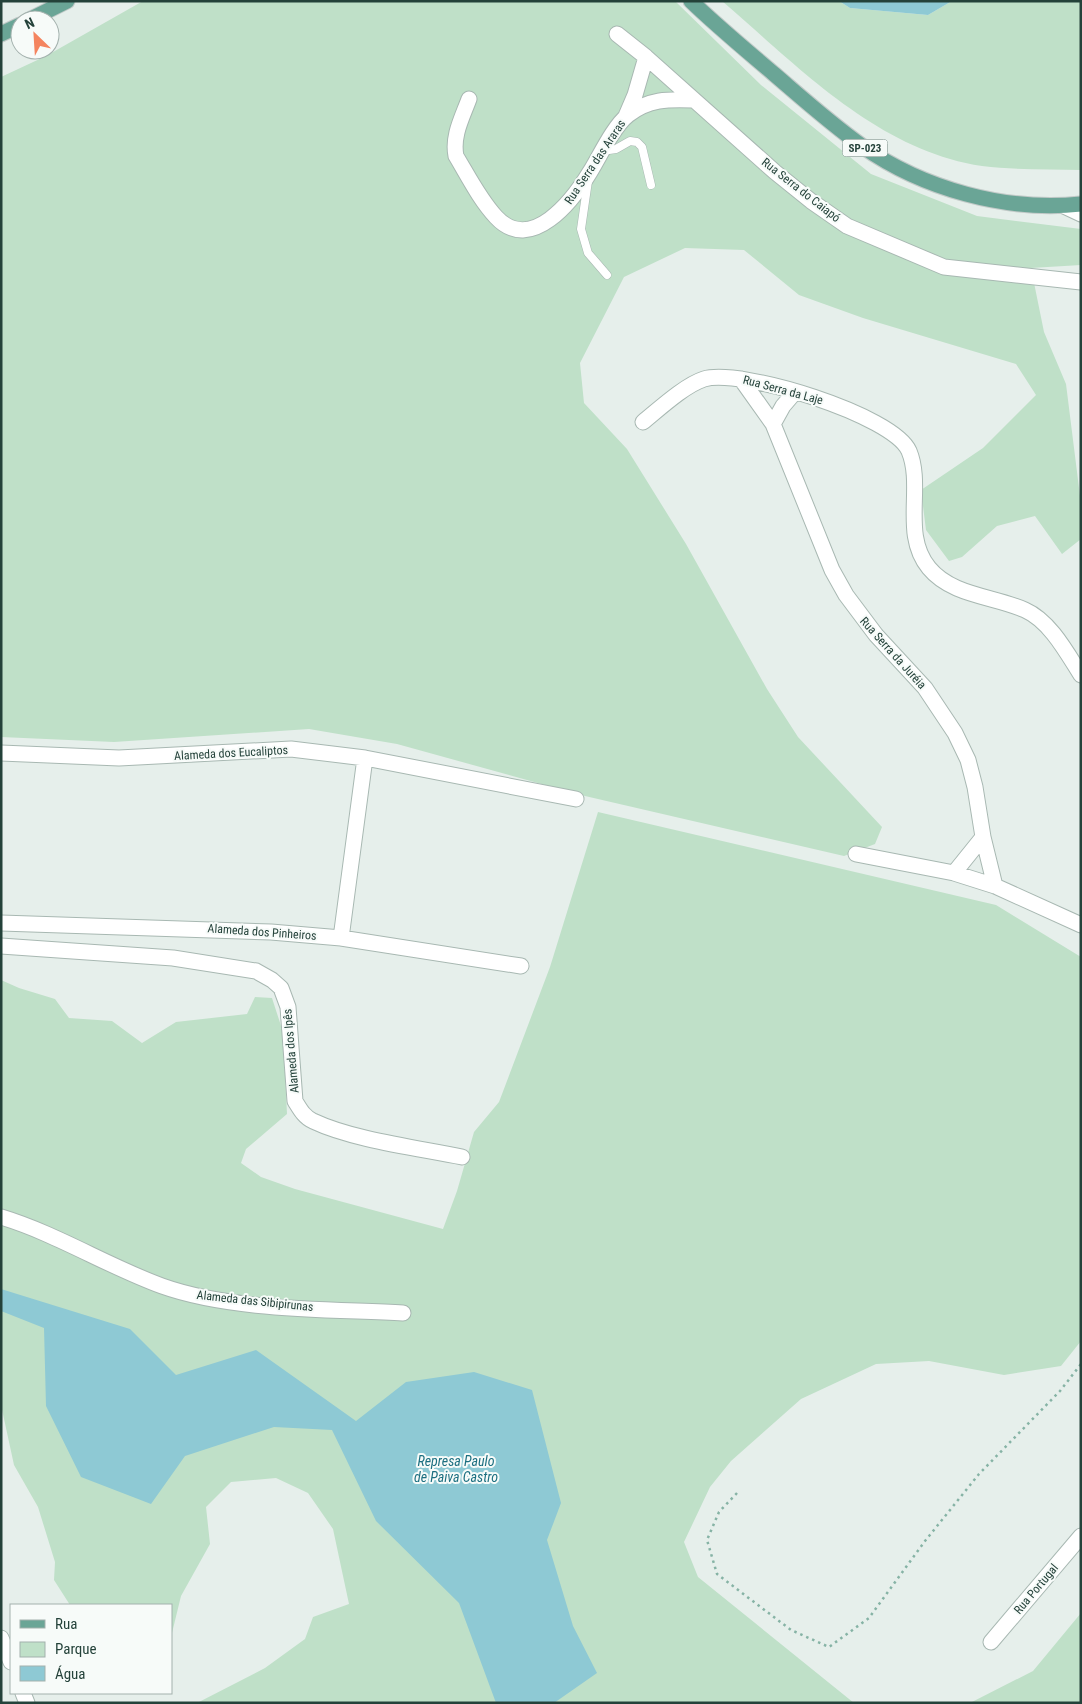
<svg xmlns="http://www.w3.org/2000/svg" width="1082" height="1704" font-family="'Roboto Condensed',sans-serif">
	<style>
		.green { fill: #bfe0c8 }
		.water { fill: #8ec9d4 }
		.lines { fill: none; stroke-linecap: round; stroke-linejoin: round }
		.service-casing { stroke: #a8b8b2; stroke-width: 9 }
		.minor-casing { stroke: #a8b8b2; stroke-width: 17 }
		.primary-casing { stroke: #c2cac8; stroke-width: 17 }
		.path { stroke: #86b3a5; stroke-width: 2.5; stroke-dasharray: 2.5 4; stroke-linecap: butt }
		.service { stroke: #fff; stroke-width: 8 }
		.minor { stroke: #fff; stroke-width: 15 }
		.primary { stroke: #6aa596; stroke-width: 15 }
		.labels { text-anchor: middle; stroke-width: 4; stroke-linejoin: round; paint-order: stroke }
		.shield { fill: #f7fbf9; stroke: #637a73; stroke-width: 1 }
		.shield-label { font-size: 11px; font-weight: bold; fill: #24423a }
		.street-label { font-size: 12px; fill: #24423a; stroke: #f7fbf9 }
		.water-label { font-size: 14px; font-style: italic; fill: #1c6f80; stroke: #f7fbf9 }
	</style>
	<rect width="100%" height="100%" fill="#e6efeb"/>
	<path class="green" d="M143 1H675L761 85 871 174 977 216 1081 229V265L1031 268 1044 332 1066 384 1081 504V539L1062 554 1035 516 997 526 962 557 949 561 926 530 921 490 983 448 1036 395 1016 364 863 318 799 295 744 250 685 248 624 277 580 363 584 403 627 449 686 544 767 689 798 737 882 827 875 844 844 856 585 796 397 744 309 729 114 742 1 737V77L46 56Z
		M722 1H839L850 8 928 15 952 1H1081V170C1048 169 1014 170 982 166 877 150 799 67 722 1Z
		M598 812 996 905 1081 957V1341L1061 1366 1004 1375 929 1361 876 1364 801 1399 731 1461 710 1487 684 1542 698 1577 854 1703H197L265 1668 305 1639 313 1617 349 1604 333 1529 308 1493 276 1478 231 1482 206 1507 210 1544 181 1596 171 1637V1605H70L54 1580 55 1562 38 1507 14 1465 1 1405V980L19 988 55 999 69 1018 112 1021 142 1043 176 1022 247 1014 255 997 272 998 283 1032 287 1114 246 1149 241 1163 261 1177 295 1189 443 1229 457 1191 474 1132 499 1102 550 967Z
		M1081 1613V1703H970L1033 1671Z"/>
	<path class="water" d="M839 1H952L928 15 850 8Z
		M1 1289 130 1329 176 1375 256 1350 356 1421 406 1382 474 1372 532 1390 561 1503 547 1540 573 1626 597 1673 554 1703H496L459 1603 376 1521 332 1430 274 1427 185 1456 151 1504 81 1477 46 1406 44 1328 1 1311Z"/>
	<g class="lines">
		<g class="service-casing">
			<path id="service" d="M602 151 616 149 630 141 637 142 642 147 651 185
				M588 181 581 229 588 253 607 275"/>
		</g>
		<g class="minor-casing">
			<path id="minor" d="M617 34 646 57 775 172 811 201 847 226 944 267 1081 282
				M469 99C462 118 452 136 456 156 468 176 480 200 496 217 531 255 573 200 590 172 600 156 613 127 628 115 648 99 668 99 693 100
				M626 116 635 95 646 57
				M1064 206 1081 214
				M741 379 773 424 832 570 846 595 876 635 925 688 955 733 968 760 975 787 983 837 995 886
				M643 422C659 409 685 385 704 379 741 368 893 415 909 451 924 487 901 534 929 568 952 596 994 596 1025 610 1050 621 1067 653 1081 675
				M773 424 783 406 795 392
				M1 753 119 758 291 749 365 758 576 799
				M856 854 954 873 995 886 1081 925
				M954 873 983 837
				M1 923 271 932 341 938 521 966
				M341 938 365 758
				M1 946 173 958 256 971 272 980 281 988 288 1007 295 1101C300 1109 304 1117 313 1121 353 1140 418 1148 462 1157
				M1 1217C57 1234 107 1266 162 1286 232 1311 329 1309 403 1313
				M1 1638 11 1662
				M991 1642 1081 1536
				M23 1693 27 1703"/>
		</g>
		<g class="primary-casing">
			<path id="primary" d="M691 1C718 27 746 50 774 74 802 98 831 124 862 146 923 189 1006 212 1081 204
				M29 20 67 1
				M1 34 20 25"/>
		</g>
		<path class="path" d="M737 1493 719 1512 707 1540 717 1574 791 1630 829 1647 869 1618 925 1541 979 1474 1060 1391 1081 1364"/>
		<use href="#service" class="service"/>
		<use href="#minor" class="minor"/>
		<use href="#primary" class="primary"/>
	</g>
	<g class="labels">
		<rect class="shield" x="842.5" y="139.5" width="45" height="17" rx="4"/>
		<g class="shield-label">
			<text x="865" y="152">SP-023</text>
		</g>
		<g class="street-label">
			<text transform="translate(595 162) rotate(-56)" y="4">Rua Serra das Araras</text>
			<text transform="translate(801 190) rotate(38)" y="4">Rua Serra do Caiapó</text>
			<text transform="translate(783 390) rotate(15)" y="4">Rua Serra da Laje</text>
			<text transform="translate(893 653) rotate(48)" y="4">Rua Serra da Juréia</text>
			<text transform="translate(231 753) rotate(-3)" y="4">Alameda dos Eucaliptos</text>
			<text transform="translate(262 932) rotate(4)" y="4">Alameda dos Pinheiros</text>
			<text transform="translate(291 1051) rotate(-95)" y="4">Alameda dos Ipês</text>
			<text transform="translate(255 1301) rotate(6)" y="4">Alameda das Sibipirunas</text>
			<text transform="translate(1036 1589) rotate(-50)" y="4">Rua Portugal</text>
		</g>
		<g class="water-label">
			<text x="456" y="1466">Represa Paulo<tspan x="456" dy="16">de Paiva Castro</tspan></text>
		</g>
	</g>
	<rect width="1082" height="1704" fill="none" stroke="#24423a" stroke-width="5"/>
	<rect x="10" y="1604" width="162" height="90" fill="#f7fbf9" stroke="#a3b1ad"/>
	<rect x="20" y="1620" width="25" height="8" fill="#6aa596" stroke="#a3b1ad"/>
	<text x="55" y="1629" font-size="15" fill="#24423a">Rua</text>
	<rect x="20" y="1642" width="25" height="15" fill="#bfe0c8" stroke="#a3b1ad"/>
	<text x="55" y="1654" font-size="15" fill="#24423a">Parque</text>
	<rect x="20" y="1666" width="25" height="15" fill="#8ec9d4" stroke="#a3b1ad"/>
	<text x="55" y="1679" font-size="15" fill="#24423a">Água</text>
	<g transform="translate(35 35) rotate(335)"><circle r="24" fill="#f7fbf9" stroke="#a3b1ad"/>
	<path d="M0-4L9 19L0 12L-9 19Z" fill="#f4845f"/>
	<text y="-8" font-size="14" font-weight="bold" text-anchor="middle" fill="#24423a">N</text>
	</g>
</svg>
